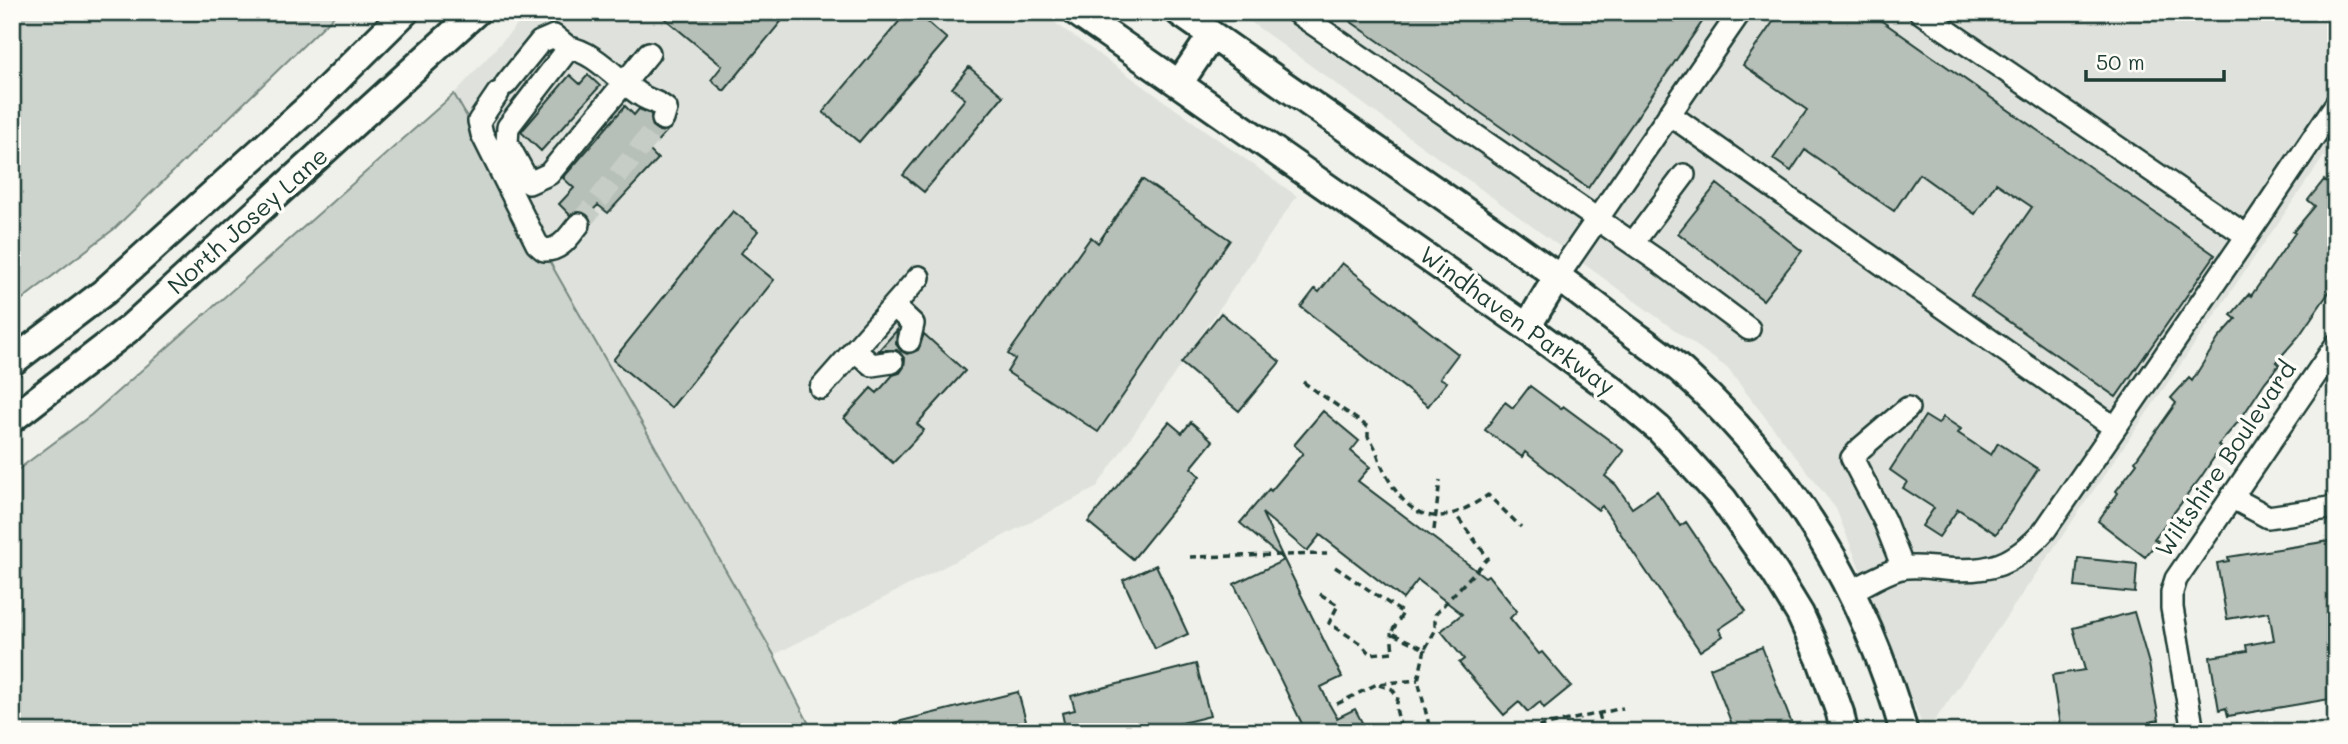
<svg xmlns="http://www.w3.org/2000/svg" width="2348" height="744" font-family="Mali,sans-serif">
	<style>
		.built { fill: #dfe2dc }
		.green { fill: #cdd3cd; stroke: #768880; stroke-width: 2 }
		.building { fill: #b6bfb8; stroke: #1f3d34; stroke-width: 2 }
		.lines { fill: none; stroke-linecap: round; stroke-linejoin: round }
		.minor-tunnel { stroke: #c6cdc6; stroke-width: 21; stroke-dasharray: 21 10; stroke-linecap: butt }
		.minor-casing { stroke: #1f3d34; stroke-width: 26 }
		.major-casing { stroke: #1f3d34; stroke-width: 32 }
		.path { stroke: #1f3d34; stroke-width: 3.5; stroke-dasharray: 7 5; stroke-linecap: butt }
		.minor { stroke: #fdfcf7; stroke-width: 21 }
		.major { stroke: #fdfcf7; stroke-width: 26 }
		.labels { text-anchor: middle; stroke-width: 7; stroke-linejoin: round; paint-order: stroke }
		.street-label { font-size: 24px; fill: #1f3d34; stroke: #fdfcf7 }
	</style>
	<rect width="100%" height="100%" fill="#f0f1eb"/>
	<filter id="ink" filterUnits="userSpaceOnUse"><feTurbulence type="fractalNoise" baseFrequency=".0143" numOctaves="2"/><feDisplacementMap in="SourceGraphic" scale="14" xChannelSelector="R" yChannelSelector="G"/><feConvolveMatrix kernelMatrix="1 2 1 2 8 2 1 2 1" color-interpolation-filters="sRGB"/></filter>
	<g filter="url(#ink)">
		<path class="built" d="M529 12H1040L1297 196 1096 488 774 655 454 94Z
			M1237 12H2336V139L1927 732H1925L1836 509 1727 368Z"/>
		<path class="green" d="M12 12H338L114 229 12 307Z
			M454 94 774 655 813 732H12V474L91 415Z"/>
		<path class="building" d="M657 12H789L724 91 711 80 722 66Z
			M907 12H916L947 39 859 142 823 112Z
			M1337 12H1709L1588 188Z
			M1780 12H1869L2215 255 2116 397 1971 295 2032 207 1996 183 1975 214 1919 174 1894 211 1805 150 1791 171 1773 159 1807 110 1743 65Z
			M969 67 1003 96 924 192 903 175 965 99 952 88Z
			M570 75 580 84 588 75 600 86 541 151 521 132Z
			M625 106 634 115 639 109 651 114 653 127 659 131 666 132 649 150 658 159 608 213 598 205 588 215 580 211 570 215 559 204 574 188 563 178Z
			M1142 179 1230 240 1098 432 1007 372 1015 359 1008 354 1091 237 1098 243Z
			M2324 180 2336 189V282L2299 336 2276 362 2279 365 2265 382 2240 420 2218 445 2221 447 2201 477 2154 539 2158 541 2145 557 2098 521 2118 493 2116 491 2137 463 2135 461 2176 403 2171 398 2189 378 2192 381 2218 339 2236 319 2231 315 2249 294 2251 296 2295 233 2293 232 2315 206 2308 200Z
			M1717 184 1802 251 1763 300 1678 233Z
			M733 211 758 231 741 253 774 280 671 408 613 360Z
			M1342 263 1458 354 1440 378 1447 382 1428 406 1301 307 1315 289 1319 292Z
			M1221 313 1280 362 1239 411 1181 363Z
			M897 330 896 344 901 351 907 354 918 350 924 334 965 371 917 424 924 430 893 463 844 418 871 388 877 393 893 375 900 373 904 367 905 359 897 350H879Z
			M1530 386 1561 409 1563 406 1624 451 1605 476 1616 485 1632 508 1657 491 1680 526 1686 522 1746 611 1719 629 1723 636 1700 651 1602 506 1598 510 1525 452 1522 457 1485 430 1505 402 1513 408Z
			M1323 411 1359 441 1351 451 1370 467 1358 481 1485 577 1488 575 1517 611 1510 618 1539 654 1542 652 1571 686 1544 708 1540 702 1528 712 1519 702 1504 715 1459 663 1464 659 1441 631 1462 614 1418 580 1403 599 1320 535 1307 551 1262 513 1284 560 1240 523 1269 489 1271 491 1303 453 1294 445Z
			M1925 416 1938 424 1943 417 1961 429 1958 433 1991 455 1998 443 2038 469 1996 534 1958 509 1939 537 1922 526 1934 508 1903 488 1907 482 1890 470Z
			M1169 422 1182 433 1191 422 1213 441 1191 468 1200 476 1133 559 1088 522Z
			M2336 540V698L2228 716 2226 708 2219 710 2210 657 2247 651 2246 645 2274 640 2269 612 2227 619 2217 563 2229 561 2228 557Z
			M2078 558 2137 564 2135 593 2075 587Z
			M1284 560 1342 677 1321 687 1328 702 1337 718 1355 709 1367 732H1306L1234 584Z
			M1156 565 1188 634 1155 649 1123 580Z
			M2134 612 2149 664 2159 720 2149 722 2150 728 2132 731 2061 732 2052 675 2085 670 2073 628Z
			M1762 647 1795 732H1735L1710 668Z
			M1196 664 1210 716 1146 732H1066L1062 713 1075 710 1071 696Z
			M1018 692 1029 732H881V726Z"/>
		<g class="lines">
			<path class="minor-tunnel" d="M579 224 663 119"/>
			<g class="minor-casing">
				<path id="minor" d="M1296 12 1661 263 1749 329
					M1920 12 2247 236 2336 104
					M649 53 549 174 529 183 507 143 508 127 569 48C594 51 620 83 642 96 650 101 659 102 666 109L663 119
					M506 84 540 42 554 36 569 48
					M498 93 479 121 482 134 537 244 544 250C561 251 569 236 579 224
					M1669 114 2115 428
					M1633 243 1684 175
					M1558 276 1740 12
					M894 306 913 324 909 341
					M854 350 872 365 892 362
					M821 388 919 277
					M2231 497 2268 517 2336 507
					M1903 568 1885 522 1852 458 1861 448 1908 408
					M1852 591C1868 583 1883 573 1901 568 1915 565 1930 568 1944 569 1990 573 2014 565 2045 530L2247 236
					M2193 732 2172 608V592L2176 579 2336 345"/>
			</g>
			<g class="major-casing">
				<path id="major" d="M1076 12 1527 327 1614 391 1659 429 1723 499 1775 573 1800 614 1822 663 1840 713 1844 732
					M1179 12C1275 79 1371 145 1466 212 1520 249 1573 287 1624 327 1644 342 1665 356 1683 372 1793 472 1864 589 1904 732
					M1180 82 1212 35
					M1527 327 1558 276
					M12 362 104 292 308 108 405 12
					M12 419 131 327 476 12"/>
			</g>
			<path class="path" d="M1303 382 1368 427V437C1377 447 1378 459 1384 471 1411 524 1440 528 1488 495L1521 527
				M1434 530 1440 480
				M1190 557 1327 554
				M1335 567 1403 613 1391 633 1425 649 1435 631V614L1488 558 1455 514
				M1320 594 1338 605 1329 623 1361 644 1370 654 1393 652 1391 633
				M1425 649 1418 680 1429 725 1481 732
				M1379 685 1392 689 1398 697 1396 708 1400 726 1413 732
				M1337 704 1377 684 1418 680
				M1599 713 1603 732
				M1515 732 1623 708"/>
			<use href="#minor" class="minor"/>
			<use href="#major" class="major"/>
		</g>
	</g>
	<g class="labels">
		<g class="street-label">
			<text transform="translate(248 221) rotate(-42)" y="8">North Josey Lane</text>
			<text transform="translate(1517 321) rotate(36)" y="8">Windhaven Parkway</text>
			<text transform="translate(2226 459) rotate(-56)" y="8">Wiltshire Boulevard</text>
		</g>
	</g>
	<rect width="2348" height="744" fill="none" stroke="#fdfcf7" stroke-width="42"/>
	<rect x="21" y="21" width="2306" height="702" fill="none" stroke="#1f3d34" stroke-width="2.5" filter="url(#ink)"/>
	<path d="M2086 70v10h138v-10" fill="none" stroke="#1f3d34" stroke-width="3.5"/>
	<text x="2096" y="70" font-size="21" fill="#1f3d34" stroke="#fdfcf7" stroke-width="5" paint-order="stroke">50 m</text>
</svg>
